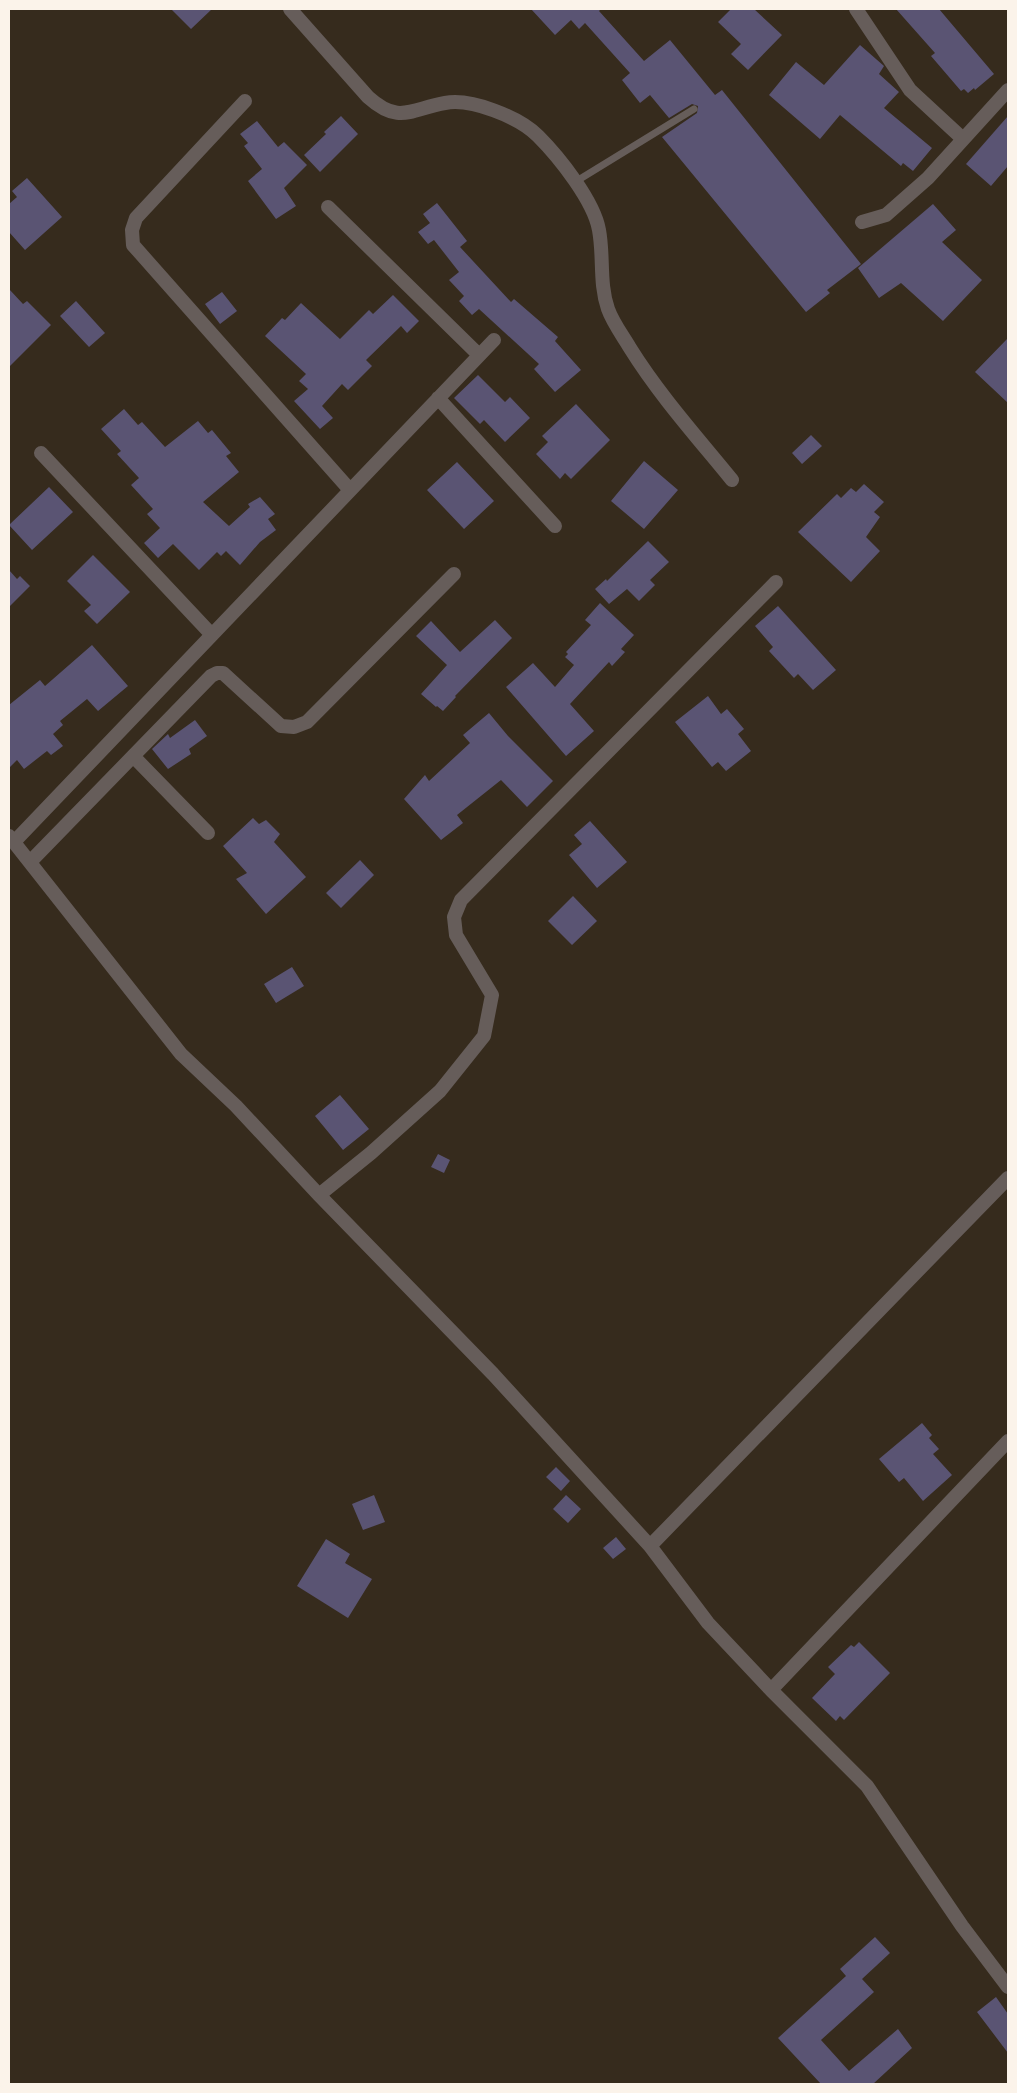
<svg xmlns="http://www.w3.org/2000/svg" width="1017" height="2093" font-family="'Source Sans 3',sans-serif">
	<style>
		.building { fill: #5a5473 }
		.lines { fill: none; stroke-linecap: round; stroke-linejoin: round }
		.lane { stroke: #665d5a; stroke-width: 7 }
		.street { stroke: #665d5a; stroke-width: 14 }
	</style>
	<rect width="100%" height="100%" fill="#362b1d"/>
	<path class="building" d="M171 9H212L191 29Z
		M531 9H601L599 11 644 61 670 40 715 95 722 90 861 264 827 290 830 293 806 312 662 137 697 113 698 106 692 104 669 118 650 95 640 103 622 80 630 73 585 23 579 29 571 20 555 35Z
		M731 9H754L782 35 748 70 731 54 741 44 718 22Z
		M896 9H939L994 74 975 90 974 88 968 93 964 89 961 91 931 56 935 53Z
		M860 45 884 66 879 74 899 92 884 108 932 148 913 171 903 163 901 166 840 115 820 139 769 95 796 62 824 85Z
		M341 116 358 134 320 172 304 155 326 134 324 132Z
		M1008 116V166L991 186 966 164Z
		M257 121 278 147 284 142 307 165 284 188 296 206 276 219 248 181 262 169 244 146 248 143 240 134Z
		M27 178 62 217 25 250 9 232V204L17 197 12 191Z
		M437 203 467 241 460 247 511 302 514 299 558 337 555 341 581 370 555 392 534 369 539 364 479 309 472 315 459 301 464 296 449 280 459 272 434 240 428 244 418 232 430 223 423 214Z
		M933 204 956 230 942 242 982 280 943 321 901 283 879 298 858 268Z
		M9 289 23 304 27 301 51 325 9 367Z
		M222 292 237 311 220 324 205 304Z
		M393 295 419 321 407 333 401 326 366 360 372 366 348 390 342 384 322 406 333 418 320 429 294 401 308 389 299 381 306 374 265 336 282 318 285 320 301 303 340 339 369 310 373 314Z
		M76 301 105 333 89 347 60 316Z
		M1008 338V403L975 372Z
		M478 375 505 402 510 397 530 418 505 442 484 420 480 424 454 398Z
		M576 404 610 440 571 479 565 473 560 479 536 454 548 442 542 436Z
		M124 409 138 425 142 422 165 447 198 421 208 433 212 430 231 453 226 456 239 472 203 502 229 526 250 507 248 504 260 497 275 514 268 519 276 530 260 542 240 565 226 551 221 556 217 552 199 570 173 544 158 558 144 543 160 528 147 514 153 509 131 485 139 478 117 454 121 451 101 429Z
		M811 435 822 446 802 464 792 453Z
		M644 461 678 490 644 529 611 501Z
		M457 462 494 501 464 529 427 490Z
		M864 484 884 502 874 512 880 517 866 537 880 551 851 582 798 532 837 494 841 498 851 488 856 492Z
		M49 487 73 512 32 550 9 525Z
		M648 541 669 562 650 580 655 585 639 601 627 589 609 604 595 589 606 579 607 581Z
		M93 555 130 592 97 624 84 611 91 605 67 581Z
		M9 570 17 579 20 576 30 586 9 607Z
		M600 603 634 635 621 649 625 652 612 666 609 662 570 704 594 731 566 756 506 687 533 663 555 687 574 665 565 657 568 654 566 652 591 625 585 620Z
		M778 606 836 670 813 690 798 674 794 678 769 651 773 647 755 626Z
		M495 620 512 638 455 696 456 697 443 711 437 706 436 707 421 694 447 665 416 636 431 621 460 652Z
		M92 645 128 686 98 711 87 699 60 721 63 725 53 734 63 746 51 755 47 751 24 769 17 760 9 768V705L40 680 45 686Z
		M708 696 721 714 727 709 744 729 738 734 751 751 726 771 718 762 712 767 675 722Z
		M489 713 508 736 553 781 527 807 501 780 457 815 463 823 441 840 404 799 425 775 429 781 470 743 463 735Z
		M195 720 207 736 189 749 191 754 168 769 152 749 168 734 170 738Z
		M253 818 259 824 266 820 280 834 274 842 306 877 266 914 236 879 247 873 223 846Z
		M590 821 627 862 597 888 569 855 582 844 574 835Z
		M360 860 374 875 341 908 326 893Z
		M573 896 597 921 572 945 548 921Z
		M292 967 304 986 276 1003 264 984Z
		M340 1095 369 1129 343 1150 315 1116Z
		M438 1154 450 1160 444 1173 431 1167Z
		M922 1423 932 1435 929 1438 939 1449 933 1454 952 1475 923 1501 904 1478 899 1482 879 1459Z
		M556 1467 570 1481 561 1491 546 1477Z
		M374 1495 385 1522 363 1530 352 1504Z
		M566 1495 581 1509 568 1523 553 1509Z
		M616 1537 626 1549 613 1559 603 1548Z
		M326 1539 350 1554 345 1563 372 1579 348 1618 297 1586Z
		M859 1642 890 1673 844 1720 840 1716 836 1721 812 1698 835 1674 828 1667 851 1645 854 1647Z
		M875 1937 890 1953 862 1979 874 1992 821 2040 849 2071 898 2029 912 2048 873 2084H821L778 2038 846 1976 840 1969Z
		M996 1997 1008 2014V2053L977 2012Z"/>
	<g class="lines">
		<path class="lane" d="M575 182 694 109"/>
		<path class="street" d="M290 9 368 97C399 125 411 109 445 103 471 98 519 117 538 136 559 157 594 201 599 230 604 257 599 283 608 309 613 323 623 336 630 348 660 396 697 437 732 480
			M856 9 910 90 963 139
			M245 101 136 218 132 230 133 245 350 490
			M328 207 479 355
			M862 222 886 215 928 178 1008 90
			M438 398 555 526
			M41 453 212 635
			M133 756 208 833
			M9 836 181 1054 236 1106 319 1195 493 1374 650 1546 708 1623 771 1690 867 1786 962 1926 1008 1987
			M14 842 494 340
			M30 862 211 676 217 673H223L281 726 294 727 307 722 454 574
			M319 1195 371 1153 440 1091 484 1036 492 995 456 935 454 917 461 900 776 582
			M650 1546 1008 1178
			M771 1690 1008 1441"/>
	</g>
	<rect width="1017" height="2093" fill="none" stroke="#fbf3ea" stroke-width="20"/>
</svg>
